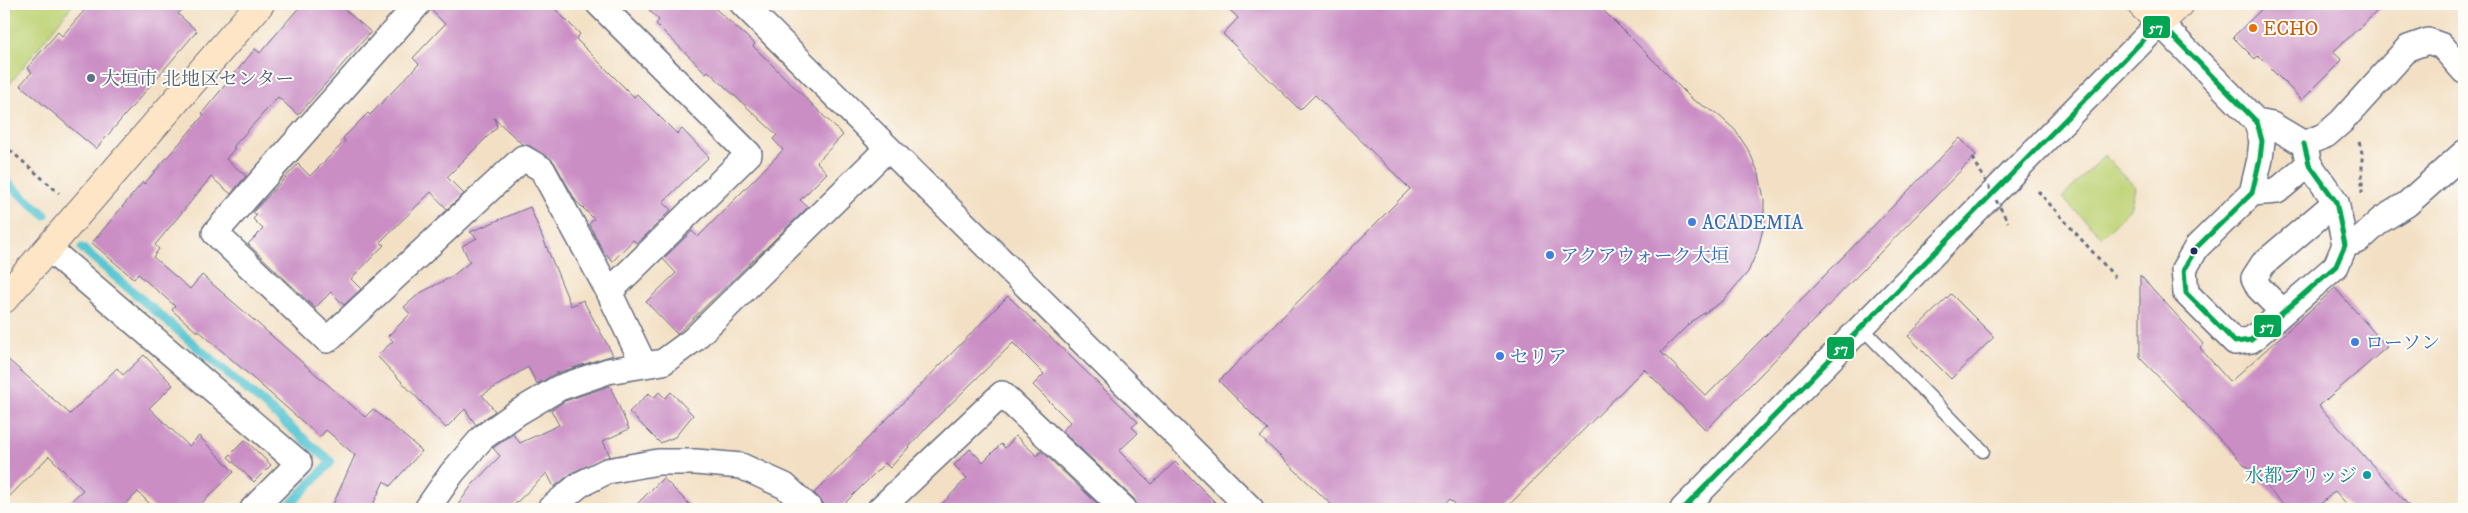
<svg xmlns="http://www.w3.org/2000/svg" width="2468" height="513" font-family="'IM FELL DW Pica','Noto Serif JP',serif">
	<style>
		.green { fill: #bed376; stroke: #6c816a }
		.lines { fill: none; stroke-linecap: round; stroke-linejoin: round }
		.stream { stroke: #5bc7d4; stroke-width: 9 }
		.building { fill: #ca8ec5 }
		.lane-casing { stroke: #676d82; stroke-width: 15 }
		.street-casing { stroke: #676d82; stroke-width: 28 }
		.secondary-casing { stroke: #676d82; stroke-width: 30 }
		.path { stroke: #676d82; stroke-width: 3; stroke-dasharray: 4 4; stroke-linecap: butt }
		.lane { stroke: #fff; stroke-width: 12 }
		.street { stroke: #fff; stroke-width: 25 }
		.secondary { stroke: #fde5c5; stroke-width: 28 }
		.path-bridge { stroke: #676d82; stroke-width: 3; stroke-dasharray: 4 4; stroke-linecap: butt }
		.bus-1-casing { stroke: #fdfcf7; stroke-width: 9 }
		.bus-1 { stroke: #00a651; stroke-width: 5 }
		.food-dot { fill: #e8710a; stroke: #fdfcf7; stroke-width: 2 }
		.service-dot { fill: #5c6f8a; stroke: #fdfcf7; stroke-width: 2 }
		.shop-dot { fill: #3f7fe0; stroke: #fdfcf7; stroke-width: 2 }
		.bus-dot { fill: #1b2f5e; stroke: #fdfcf7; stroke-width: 2 }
		.culture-dot { fill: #0f9aa8; stroke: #fdfcf7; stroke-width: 2 }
		.labels { text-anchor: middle; stroke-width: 4; stroke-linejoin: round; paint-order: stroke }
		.food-label { font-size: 19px; fill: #c56008; stroke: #fdfcf7; text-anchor: start }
		.service-label { font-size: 19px; fill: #4e5e75; stroke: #fdfcf7; text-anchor: start }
		.shop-label { font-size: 19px; fill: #366cbe; stroke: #fdfcf7; text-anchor: start }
		.culture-label { font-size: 19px; fill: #0d838f; stroke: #fdfcf7; text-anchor: end }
		.line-badge { stroke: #fdfcf7; stroke-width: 2 }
		.badge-label { font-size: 14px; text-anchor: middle; font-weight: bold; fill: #fff }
	</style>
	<rect width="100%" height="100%" fill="#fdfcf7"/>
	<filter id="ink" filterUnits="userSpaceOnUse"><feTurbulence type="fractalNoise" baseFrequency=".02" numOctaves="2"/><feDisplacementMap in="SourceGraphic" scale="10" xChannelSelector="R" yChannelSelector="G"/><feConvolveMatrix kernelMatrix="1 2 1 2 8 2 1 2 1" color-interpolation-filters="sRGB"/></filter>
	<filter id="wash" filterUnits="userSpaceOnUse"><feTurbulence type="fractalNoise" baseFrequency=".0096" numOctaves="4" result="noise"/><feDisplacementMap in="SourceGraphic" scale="20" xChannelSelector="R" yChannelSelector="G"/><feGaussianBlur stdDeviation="1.12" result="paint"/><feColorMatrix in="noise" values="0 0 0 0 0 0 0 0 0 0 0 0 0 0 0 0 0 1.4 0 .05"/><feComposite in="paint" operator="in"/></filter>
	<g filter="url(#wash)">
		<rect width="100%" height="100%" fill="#f3e0c4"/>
		<path class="green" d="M4 4H73L4 91Z
			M2104 155 2135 187 2130 209 2102 237 2062 198Z"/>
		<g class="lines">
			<path class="stream" d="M4 180 45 215
				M82 248 331 462 286 509"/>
		</g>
		<g id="blocks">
			<path class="building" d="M90 4H187L178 14 197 31 96 149 20 85 32 72 27 68 58 32 62 36Z
				M302 4H338L371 32 298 115 278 97 233 147 235 148 226 159 246 176 231 194 211 177 155 245 159 249 153 257 190 289 202 275 365 417 373 409 422 451 390 486 384 481 371 509H331L355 455 326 430 320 437 198 330 197 332 172 310 175 306 138 274 134 279 92 243 143 182 144 184 204 115 202 113 255 49 260 53Z
				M432 4H550L580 34 576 39 634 97 637 94 677 134 682 129 709 157 663 202 671 210 643 238 637 243 633 240 613 261 603 251 589 224 594 219 576 201 554 162 530 146 522 144 494 118 497 127 447 177 464 194 447 209 431 192 380 242 384 245 351 279 361 289 344 305 331 292 315 308 248 244 263 229 253 219 257 215 253 212 298 164 310 176 345 141 343 138 368 113 370 115 419 64 413 58 445 24 431 10Z
				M643 4H710L755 44 753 46 843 135 817 162 827 173 800 200 808 207 677 334 646 302 676 273 663 259 692 231 698 237 783 150 773 139 777 135 708 71 706 73 656 24 659 20Z
				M1224 4H1597L1693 100 1716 113 1735 130 1749 151 1759 174 1764 199V224L1758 249 1748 272 1723 301 1692 321 1661 352 1706 396 1960 138 1976 155 1706 430 1644 369 1505 509H1460L1450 499 1439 509H1336L1260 437 1268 430 1219 381 1410 189 1315 95 1300 110 1223 34 1238 18Z
				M2267 4H2385L2333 52 2342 60 2302 100 2258 56 2255 59 2233 37Z
				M530 207 571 306 583 300 613 355 554 374 537 384 528 367 482 395 495 411 476 425 465 409 446 428 377 356 393 341 388 336 410 314 404 307 420 293 451 277 470 262 462 246 477 238 470 232Z
				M2140 275 2204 345 2200 348 2230 382 2335 288 2387 347 2319 406 2412 509H2351L2335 491 2315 509H2288L2140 358Z
				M1951 294 1994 337 1951 379 1908 336Z
				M1008 296 1138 422 1132 427 1138 433 1119 451 1152 484 1175 462 1222 509H1138L1134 499 1062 431 1070 422 1033 385 1044 374 1013 343 928 426 890 468 885 463 839 509H824V504L814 493Z
				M144 355 173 385 149 408 189 446 199 436 234 472 196 509H155L138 492 120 509H62L83 490 49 456 4 502V356L70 414 117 368 123 375Z
				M610 386 629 429 603 441 610 456 573 472 554 487 547 473 510 509H455L472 485 500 456 493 448 513 434 520 443 559 425 551 410 565 401Z
				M659 392 665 398 671 392 693 415 675 437 660 443 629 412 649 393 654 398Z
				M1016 436 1037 456 1041 451 1103 509H937L967 478 954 465 970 449 983 462 1001 444 1005 448Z
				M245 440 271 465 254 482 228 457Z
				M663 478 694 509H632Z"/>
		</g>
	</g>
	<g filter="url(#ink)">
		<use href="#blocks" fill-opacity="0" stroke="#676d82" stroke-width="1"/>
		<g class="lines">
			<g class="lane-casing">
				<path id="lane" d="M1861 327 1983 451"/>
			</g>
			<g class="street-casing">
				<path id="street" d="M418 4 215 233 327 340 523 158 542 169 609 292 644 365
					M599 4 749 154 609 292
					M743 4 1251 509
					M2257 122 2272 125 2304 144 2326 135 2342 121 2408 48 2428 41 2442 46 2464 71
					M2252 193 2277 191 2309 164
					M2345 245 2359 240 2381 220 2407 204 2464 153
					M48 248 299 463 253 509
					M2283 312 2259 288 2254 278 2263 264 2336 202
					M427 509 452 473 482 438 517 413 559 388 608 371 663 362 693 340 888 148
					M550 509 579 485 607 471 658 462H696L741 466 785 486 810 509
					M880 509 1002 394 1124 509
					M1683 509 2160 23 2257 122 2262 141 2260 159 2252 193 2197 247 2184 269 2186 293 2235 342 2251 340 2336 266 2345 245 2336 202 2309 164 2304 144"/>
			</g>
			<g class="secondary-casing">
				<path id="secondary" d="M2141 4 2160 23 2179 4
					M4 299 260 4"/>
			</g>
			<path class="path" d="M2359 142 2362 153V193
				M4 145 59 193
				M2038 191 2116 278"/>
			<use href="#lane" class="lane"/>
			<use href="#street" class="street"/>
			<use href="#secondary" class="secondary"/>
			<path class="path-bridge" d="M1973 158 2008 222"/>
			<g class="bus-1-casing">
				<path id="bus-1" d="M1683 509 2160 23 2257 122 2262 141 2260 159 2252 193 2197 247 2184 269 2186 293 2235 342 2251 340 2336 266 2345 245 2336 202 2309 164 2304 144"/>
			</g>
			<use href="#bus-1" class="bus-1"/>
		</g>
	</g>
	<circle class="food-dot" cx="2253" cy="28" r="5"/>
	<circle class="service-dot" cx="91" cy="78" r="5"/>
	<g class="shop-dot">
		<circle cx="1692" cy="222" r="5"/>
		<circle cx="1550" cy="255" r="5"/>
		<circle cx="2355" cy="342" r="5"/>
		<circle cx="1500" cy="356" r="5"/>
	</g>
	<circle class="bus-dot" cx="2194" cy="251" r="4.5"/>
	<circle class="culture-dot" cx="2367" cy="475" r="5"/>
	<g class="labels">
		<g class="food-label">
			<text x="2263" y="35">ECHO</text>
		</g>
		<g class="service-label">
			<text x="101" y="85">大垣市 北地区センター</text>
		</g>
		<g class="shop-label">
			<text x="1702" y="229">ACADEMIA</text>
			<text x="1560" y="262">アクアウォーク大垣</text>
			<text x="2365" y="349">ローソン</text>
			<text x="1510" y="363">セリア</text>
		</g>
		<g class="culture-label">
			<text x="2357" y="482">水都ブリッジ</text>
		</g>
	</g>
	<g class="line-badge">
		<rect x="2142" y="15" width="29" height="24" rx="5" fill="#00a651"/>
		<rect x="2253" y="314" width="29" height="24" rx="5" fill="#00a651"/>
		<rect x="1826" y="336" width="29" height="24" rx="5" fill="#00a651"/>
	</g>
	<g class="badge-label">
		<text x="2156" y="32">57</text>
		<text x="2267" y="331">57</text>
		<text x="1841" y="353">57</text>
	</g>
	<rect width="2468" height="513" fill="none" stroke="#fdfcf7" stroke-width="20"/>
</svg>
